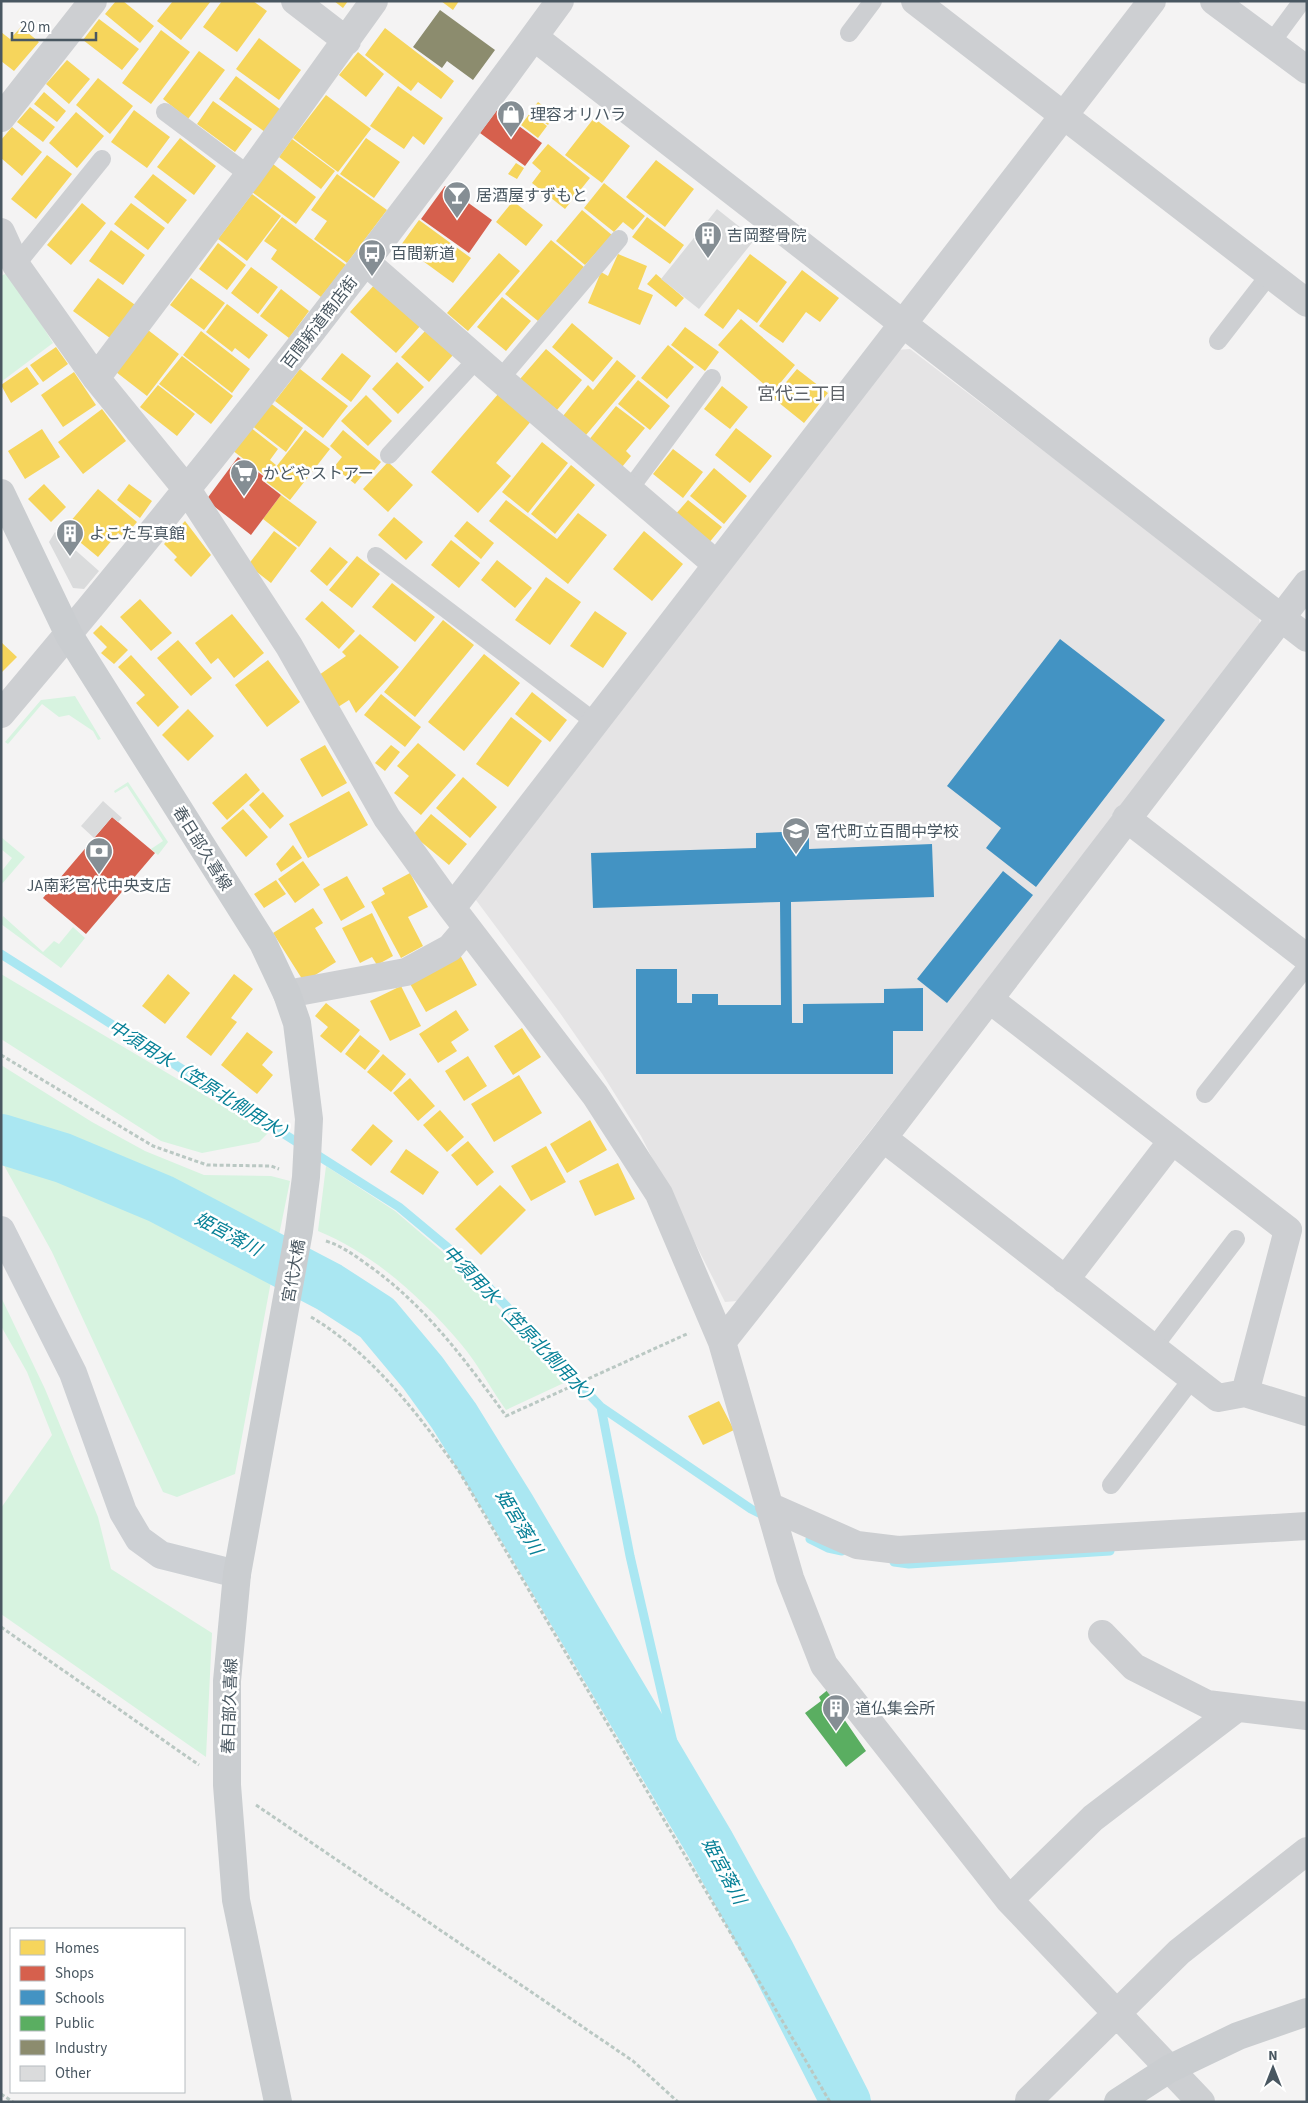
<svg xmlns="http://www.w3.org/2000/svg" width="1308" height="2103" font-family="'Source Sans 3','Noto Sans JP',sans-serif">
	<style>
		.education { fill: #e5e4e5 }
		.green { fill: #d7f3e0 }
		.homes { fill: #f6d55c }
		.shops { fill: #d6604d }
		.schools { fill: #4393c3 }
		.public { fill: #5aae61 }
		.industry { fill: #8c8c6e }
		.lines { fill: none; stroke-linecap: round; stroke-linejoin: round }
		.stream { stroke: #aae7f2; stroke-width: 9 }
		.river { stroke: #aae7f2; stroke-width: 50 }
		.building { fill: #dadbdc }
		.path { stroke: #bac8c3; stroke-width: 3; stroke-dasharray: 4 2.5; stroke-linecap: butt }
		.lane { stroke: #cdcfd2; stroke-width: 18 }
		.street { stroke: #cdcfd2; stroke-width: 28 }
		.secondary { stroke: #cdd0d4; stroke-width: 28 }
		.primary { stroke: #cacdd0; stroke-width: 28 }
		.labels { text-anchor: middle; stroke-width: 5; stroke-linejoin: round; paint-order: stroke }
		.poi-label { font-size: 16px; fill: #495761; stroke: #fff; text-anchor: start }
		.street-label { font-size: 16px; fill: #495761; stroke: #fff }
		.neighbourhood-label { font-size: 18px; fill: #5e6368; stroke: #fff }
		.water-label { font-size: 18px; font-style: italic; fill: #078197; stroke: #fff }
	</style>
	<rect width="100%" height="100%" fill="#f4f3f3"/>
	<path class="education" d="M910 349 1259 615 1260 629 1119 813 737 1301 725 1302 641 1136 603 1075 560 1013 473 896 896 350Z"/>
	<path class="green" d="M9 272 53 343 1 382V276Z
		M75 696 101 739 98 740 93 731 69 715 59 717 42 704 8 744 5 742 41 700Z
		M128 782 168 842 158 855 151 849 163 841 127 786 115 793 114 791Z
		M1 837 25 857 1 885V872L12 858 1 849Z
		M3 916 43 952 54 941 59 944 73 927 85 938 61 968 1 924Z
		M1 974 268 1133 259 1142 202 1153 161 1141 1 1039Z
		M1 1065 92 1122 145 1151 204 1175 271 1176 290 1181 277 1245 213 1208 1 1120Z
		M1 1153 116 1193 199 1233 272 1276 235 1474 177 1497 163 1492 52 1252 1 1160Z
		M326 1166 395 1211 459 1266 568 1381 506 1410C491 1389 478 1364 461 1344 422 1298 374 1254 318 1231Z
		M1 1297 45 1389 98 1517 111 1569 212 1633 206 1757 1 1614V1508L52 1435 27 1372 1 1326Z"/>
	<path class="homes" d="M116 1H123L154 26 140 43 105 14Z
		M173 1H211L181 40 157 21Z
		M222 1H253L267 11 237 52 203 27Z
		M334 1H348L343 8Z
		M441 1H459L453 10Z
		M99 19 139 49 122 70 83 40Z
		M21 27 39 42 14 71 1 61V32L10 39Z
		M385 28 454 81 441 99 418 82 411 91 365 55Z
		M161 30 190 52 151 104 122 83Z
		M259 38 301 70 279 100 236 69Z
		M199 51 225 70 188 119 163 99Z
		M358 52 384 74 366 97 339 75Z
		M67 60 90 79 69 104 46 84Z
		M236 76 281 110 265 132 219 99Z
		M98 78 133 106 110 134 76 105Z
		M398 86 443 118 424 145 413 136 404 149 370 126Z
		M44 92 66 111 57 122 34 104Z
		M326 95 371 129 338 172 293 138Z
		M213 101 252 129 235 152 197 124Z
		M538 102 555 115 548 125 530 112Z
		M30 107 55 127 43 142 17 122Z
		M134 110 170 137 147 168 111 142Z
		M76 112 104 136 77 168 49 143Z
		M530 113 547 126 538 138 521 125Z
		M594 118 630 146 602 183 565 155Z
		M12 127 42 152 22 176 1 158V140Z
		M180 138 216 166 194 195 157 167Z
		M366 138 400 162 374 198 340 174Z
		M292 139 335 171 321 189 279 157Z
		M548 144 590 178 565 209 532 183 541 171 532 163Z
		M47 155 72 174 36 219 11 199Z
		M656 160 694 189 665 227 626 197Z
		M516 163 524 168 517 179 508 174Z
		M273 164 316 197 296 224 252 192Z
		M153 174 187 200 168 224 134 197Z
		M337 174 387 210 347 263 314 239 327 221 311 210Z
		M604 183 645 216 633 230 623 222 614 232 584 208Z
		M252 194 281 216 247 261 218 239Z
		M513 201 543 225 526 246 496 222Z
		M82 203 106 223 71 265 47 245Z
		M131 203 165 228 148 250 114 224Z
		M582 210 612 235 585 265 556 241Z
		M282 217 346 265 321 297 271 259 277 250 264 241Z
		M647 217 684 245 670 264 632 237Z
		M419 220 471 258 453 283 401 245Z
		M111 230 145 255 123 285 89 261Z
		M551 240 584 267 538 321 505 294Z
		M218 243 246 265 227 290 199 269Z
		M499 253 520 271 468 331 447 313Z
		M618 254 647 266 638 289 653 295 640 325 588 303 601 272 608 276Z
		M750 254 787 282 757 323 738 309 723 329 704 315Z
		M251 267 278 287 258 314 231 293Z
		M802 270 839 298 820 322 806 312 783 343 759 326Z
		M656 274 684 298 676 307 647 284Z
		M98 278 138 307 114 341 73 311Z
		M191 278 225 303 204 330 170 305Z
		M376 283 422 324 396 353 350 312Z
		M281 289 309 311 289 338 260 316Z
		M502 297 531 321 506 351 477 327Z
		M227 304 268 335 249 359 235 348 232 352 206 332Z
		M741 319 795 365 773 392 718 345Z
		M572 323 613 358 593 382 552 347Z
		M685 327 719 352 705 371 671 345Z
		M148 330 179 354 147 396 116 372Z
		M426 330 453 355 429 382 401 357Z
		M201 331 250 369 232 393 183 355Z
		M668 345 694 367 667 399 641 378Z
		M56 347 68 364 43 382 30 365Z
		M546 349 582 380 557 410 520 379Z
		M342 353 371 376 351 402 321 379Z
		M182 356 233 396 211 424 159 384Z
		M617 360 636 376 586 435 563 416 588 385 593 390Z
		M397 362 424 387 398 414 372 389Z
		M27 367 39 384 11 403 1 385Z
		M300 369 348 406 323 438 275 401Z
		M797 369 828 393 804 423 773 398Z
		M74 372 96 405 63 427 41 395Z
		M638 380 670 406 650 430 618 404Z
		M158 385 195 414 177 436 140 407Z
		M722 386 748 407 730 429 704 409Z
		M499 393 532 420 496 463 511 476 478 513 431 472Z
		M366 395 392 421 368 446 341 421Z
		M269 402 303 428 286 452 251 425Z
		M616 406 645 428 626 451 631 456 622 467 588 441Z
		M102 409 126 441 83 474 58 442Z
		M250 427 278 449 270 460 276 465 267 477 232 450Z
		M736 428 772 456 750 483 715 455Z
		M42 429 60 457 25 479 8 451Z
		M305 430 330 449 290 500 265 481Z
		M343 430 381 462 371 474 366 471 355 484 334 467 342 457 330 446Z
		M542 442 568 463 528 513 502 492Z
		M673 449 703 472 683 498 653 474Z
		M388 462 413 485 388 512 363 489Z
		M571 465 595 485 555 534 531 514Z
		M714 468 747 496 724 524 690 496Z
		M44 484 66 507 51 522 28 499Z
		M129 484 152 501 140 518 117 500Z
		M98 489 137 522 124 537 118 533 98 557 64 529Z
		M281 495 317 522 299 547 263 519Z
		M506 500 557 539 578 513 607 535 568 584 489 521Z
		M688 500 722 527 708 544 674 516Z
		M394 517 423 542 406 560 378 535Z
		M185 521 211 555 191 577 174 560 177 557 164 544Z
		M467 521 494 543 481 559 454 536Z
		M274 531 297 548 271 583 248 565Z
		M644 531 683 564 652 601 613 569Z
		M451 540 480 563 459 588 431 565Z
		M330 547 348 562 327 586 310 571Z
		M357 556 380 574 352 608 329 590Z
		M497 560 532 588 515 608 481 580Z
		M546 577 581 602 550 645 515 620Z
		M392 583 435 617 415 642 372 607Z
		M140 599 172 633 151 651 120 617Z
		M322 601 355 631 339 649 305 619Z
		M595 611 627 633 603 668 570 646Z
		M232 614 264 653 234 678 218 658 211 664 195 643Z
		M443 620 474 645 415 717 384 692Z
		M101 625 128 650 114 664 101 653 107 647 93 633Z
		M360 634 399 667 356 713 349 700 338 707 319 675 346 656 342 652Z
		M178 640 212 678 191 696 157 658Z
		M1 642 17 657 1 673Z
		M484 654 520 683 464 751 428 722Z
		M131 655 179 707 158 727 136 703 145 695 118 667Z
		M268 660 300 702 267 727 235 685Z
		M532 692 567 720 550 742 515 714Z
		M381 694 421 727 405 747 364 715Z
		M188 709 214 736 188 761 162 735Z
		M511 717 542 741 508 787 476 764Z
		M418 743 456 775 421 815 394 793 409 776 397 766Z
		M325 745 347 783 322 797 300 759Z
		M391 745 400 752 385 771 375 763Z
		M246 773 260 790 227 820 212 803Z
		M463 777 497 807 470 838 436 808Z
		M349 791 368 825 308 858 289 824Z
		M263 792 284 816 270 829 249 805Z
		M243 809 268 837 246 857 221 828Z
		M431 814 467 844 449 865 413 835Z
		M293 845 302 858 281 872 276 864Z
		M303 861 320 885 295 903 278 879Z
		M410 873 428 907 408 917 423 946 401 958 371 902 385 894 382 888Z
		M347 876 365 907 341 921 323 889Z
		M276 880 286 894 264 908 254 894Z
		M313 908 323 923 315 928 336 962 304 982 273 933Z
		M372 913 393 956 377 965 372 957 360 963 342 928Z
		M460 955 477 985 426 1012 409 982Z
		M168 974 190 993 165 1024 142 1006Z
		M234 974 253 989 231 1018 237 1022 211 1056 186 1037Z
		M401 986 421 1026 390 1041 370 1001Z
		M326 1003 360 1030 341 1053 320 1036 328 1027 315 1016Z
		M456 1010 469 1030 451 1042 457 1051 438 1063 419 1034Z
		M522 1028 541 1057 513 1075 494 1046Z
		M247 1032 273 1052 262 1065 273 1075 257 1094 221 1065Z
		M360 1035 380 1051 365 1070 345 1054Z
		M383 1054 406 1074 391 1092 367 1072Z
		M468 1056 487 1086 464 1101 445 1071Z
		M519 1075 542 1113 494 1142 471 1104Z
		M410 1078 435 1106 418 1121 393 1093Z
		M440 1110 464 1137 447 1152 423 1125Z
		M590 1120 607 1150 567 1173 550 1144Z
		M373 1124 393 1141 371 1166 351 1150Z
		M468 1141 494 1172 477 1186 451 1155Z
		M546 1146 566 1182 531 1201 511 1166Z
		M406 1149 439 1172 423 1195 390 1172Z
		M618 1163 635 1199 595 1216 579 1181Z
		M500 1185 526 1210 481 1255 455 1229Z
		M719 1401 734 1430 703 1445 688 1416Z"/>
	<path class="shops" d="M497 110 542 143 525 166 480 133Z
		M445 186 492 220 469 253 421 219Z
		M238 457 266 478 263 481 281 495 251 535 206 500Z
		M112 817 155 853 86 934 43 898Z"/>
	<path class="schools" d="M1060 639 1165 720 1036 887 986 848 1001 828 947 786Z
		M809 831V849L932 844 934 897 791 902 792 1023H803V1004L884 1003V989L923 988V1031H893V1074H636V969H677V1003H692V994H718V1005H781L780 902 593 908 591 853 756 848V833Z
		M1003 871 1033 895 947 1003 917 979Z"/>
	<path class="public" d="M830 1688 841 1702 835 1706 866 1751 846 1767 805 1713 821 1701 819 1697Z"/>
	<path class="industry" d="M440 10 495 50 473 80 447 61 442 68 413 47Z"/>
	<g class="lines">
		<path class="stream" d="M1 954 399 1207 465 1262 601 1407 630 1556 688 1807
			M601 1407 751 1509 767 1517
			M810 1539 828 1548 842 1551
			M894 1562 909 1564 1110 1551"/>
		<path class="river" d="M1 1139 63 1158 161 1199 329 1287 377 1318 423 1373 454 1416 511 1508 710 1844 770 1953 846 2102"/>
	</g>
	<path class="building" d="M717 209 755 239 699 309 661 279Z
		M55 532 99 571 84 589 73 588 49 542Z
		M103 801 122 818 118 822 112 817 94 838 81 826Z"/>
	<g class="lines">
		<path class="path" d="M1 1055 153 1146 207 1165 271 1166 279 1169
			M326 1241C342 1246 354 1255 368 1265 426 1306 465 1360 506 1416L689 1333
			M311 1317C372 1353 420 1416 460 1473L830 2102
			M1 1627 199 1765
			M256 1805 633 2061 678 2102
			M1 2094 13 2102"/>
		<path class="lane" d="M849 33 873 1
			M1271 43 1302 1
			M165 112 249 175
			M16 265 102 159
			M1218 341 1270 274
			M500 379 619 239
			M389 455 477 359
			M629 490 712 378
			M376 556 595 722
			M1205 1094 1307 966
			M1153 1348 1236 1239
			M1111 1485 1192 1379"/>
		<path class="street" d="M295 1 347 41
			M915 1 1307 303
			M1214 1 1307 70
			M534 37 1307 638
			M1 118 93 1
			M1 232 16 265 96 378 188 491 289 646 387 818 452 908 595 1095 659 1194 722 1342 790 1578 824 1665 1009 1900 1201 2102
			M366 262 500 379 716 564
			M96 378 249 175 374 1
			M1 714C196 484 382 246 560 1
			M1126 818 1307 958
			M452 908 1152 1
			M287 994 406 972 450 948 467 928
			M989 999 1288 1230 1245 1393
			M883 1138 1218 1398 1245 1393 1307 1412
			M1065 1280 1172 1141
			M722 1342 883 1138 1307 584
			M769 1506 857 1545 898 1550 1307 1526
			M1102 1634 1134 1667 1207 1704 1307 1716
			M1009 1900 1093 1818 1237 1708
			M1029 2100 1179 1952 1307 1851"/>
		<path class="secondary" d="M1 1230 73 1373 123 1512 139 1539 161 1555 237 1574"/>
		<path class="primary" d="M1 493 69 635 263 943 287 994 297 1023 309 1119 306 1177 299 1231 237 1574 227 1681V1785L236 1900 278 2102
			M1118 2102 1169 2069 1238 2036 1307 2012"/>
	</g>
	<defs>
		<g id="shop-pin" transform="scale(1.4375)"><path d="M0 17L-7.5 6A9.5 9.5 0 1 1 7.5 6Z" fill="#858e94" stroke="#fff"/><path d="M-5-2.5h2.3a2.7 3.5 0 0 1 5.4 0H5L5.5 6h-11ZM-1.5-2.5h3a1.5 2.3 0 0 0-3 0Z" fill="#fff"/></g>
		<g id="bar-pin" transform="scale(1.4375)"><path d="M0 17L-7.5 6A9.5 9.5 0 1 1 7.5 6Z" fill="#858e94" stroke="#fff"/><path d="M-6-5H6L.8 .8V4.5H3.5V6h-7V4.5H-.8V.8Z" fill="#fff"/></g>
		<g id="building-pin" transform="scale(1.4375)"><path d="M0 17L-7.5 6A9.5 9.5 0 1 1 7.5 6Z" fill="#858e94" stroke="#fff"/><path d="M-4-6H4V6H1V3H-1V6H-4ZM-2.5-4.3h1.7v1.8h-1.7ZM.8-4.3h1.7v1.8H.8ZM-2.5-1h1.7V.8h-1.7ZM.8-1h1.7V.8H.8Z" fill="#fff"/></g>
		<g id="bus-pin" transform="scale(1.4375)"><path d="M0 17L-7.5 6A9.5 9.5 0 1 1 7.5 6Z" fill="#858e94" stroke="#fff"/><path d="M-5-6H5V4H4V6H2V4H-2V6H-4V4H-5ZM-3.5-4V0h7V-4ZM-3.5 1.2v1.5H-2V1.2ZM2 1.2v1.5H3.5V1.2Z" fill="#fff"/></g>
		<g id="supermarket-pin" transform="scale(1.4375)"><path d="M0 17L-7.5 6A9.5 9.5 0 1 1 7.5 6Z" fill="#858e94" stroke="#fff"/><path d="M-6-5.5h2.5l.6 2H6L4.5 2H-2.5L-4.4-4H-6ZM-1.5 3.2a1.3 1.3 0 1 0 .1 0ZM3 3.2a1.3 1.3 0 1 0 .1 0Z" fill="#fff"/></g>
		<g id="school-pin" transform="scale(1.4375)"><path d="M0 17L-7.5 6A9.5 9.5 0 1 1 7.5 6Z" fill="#858e94" stroke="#fff"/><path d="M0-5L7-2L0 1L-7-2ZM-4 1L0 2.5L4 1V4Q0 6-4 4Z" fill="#fff"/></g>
		<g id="bank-pin" transform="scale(1.4375)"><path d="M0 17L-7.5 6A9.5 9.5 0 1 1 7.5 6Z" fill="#858e94" stroke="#fff"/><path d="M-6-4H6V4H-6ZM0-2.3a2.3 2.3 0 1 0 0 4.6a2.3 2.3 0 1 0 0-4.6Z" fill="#fff"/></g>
	</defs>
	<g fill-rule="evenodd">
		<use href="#shop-pin" x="511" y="114"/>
		<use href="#bar-pin" x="457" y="195"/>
		<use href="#building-pin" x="708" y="235"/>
		<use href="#bus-pin" x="372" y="253"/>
		<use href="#supermarket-pin" x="244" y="473"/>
		<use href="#building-pin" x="70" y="533"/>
		<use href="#school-pin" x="796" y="831"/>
		<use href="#bank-pin" x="99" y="851"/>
		<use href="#building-pin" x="836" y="1708"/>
	</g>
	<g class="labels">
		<g class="poi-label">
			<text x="530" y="120">理容オリハラ</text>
			<text x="476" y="201">居酒屋すずもと</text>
			<text x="727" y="241">吉岡整骨院</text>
			<text x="391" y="259">百間新道</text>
			<text x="263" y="479">かどやストアー</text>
			<text x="89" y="539">よこた写真館</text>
			<text x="815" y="837">宮代町立百間中学校</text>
			<text x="99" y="891" text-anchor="middle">JA南彩宮代中央支店</text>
			<text x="855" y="1714">道仏集会所</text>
		</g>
		<g class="street-label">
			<text transform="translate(319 322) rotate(-52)" y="6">百間新道商店街</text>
			<text transform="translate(203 848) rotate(58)" y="6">春日部久喜線</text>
			<text transform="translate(293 1271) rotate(-80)" y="6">宮代大橋</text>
			<text transform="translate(229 1706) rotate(-88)" y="6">春日部久喜線</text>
		</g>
		<g class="neighbourhood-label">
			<text x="802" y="400">宮代三丁目</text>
		</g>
		<g class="water-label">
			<text transform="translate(202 1082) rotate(32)" y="6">中須用水（笠原北側用水）</text>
			<text transform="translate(228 1234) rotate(28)" y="6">姫宮落川</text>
			<text transform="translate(521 1326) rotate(46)" y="6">中須用水（笠原北側用水）</text>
			<text transform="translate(519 1522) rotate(59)" y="6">姫宮落川</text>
			<text transform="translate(724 1871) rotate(62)" y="6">姫宮落川</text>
		</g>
	</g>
	<rect width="1308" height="2103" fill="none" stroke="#495761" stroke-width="5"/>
	<rect x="10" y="1928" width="175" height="165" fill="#ffffff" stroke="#b6bcc0"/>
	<rect x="20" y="1940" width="25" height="15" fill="#f6d55c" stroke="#b6bcc0"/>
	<text x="55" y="1953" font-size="15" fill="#495761">Homes</text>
	<rect x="20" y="1966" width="25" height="15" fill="#d6604d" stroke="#b6bcc0"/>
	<text x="55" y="1978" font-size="15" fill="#495761">Shops</text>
	<rect x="20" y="1990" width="25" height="15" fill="#4393c3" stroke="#b6bcc0"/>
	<text x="55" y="2003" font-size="15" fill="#495761">Schools</text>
	<rect x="20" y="2016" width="25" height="15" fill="#5aae61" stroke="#b6bcc0"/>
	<text x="55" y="2028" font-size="15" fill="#495761">Public</text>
	<rect x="20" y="2040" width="25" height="15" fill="#8c8c6e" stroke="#b6bcc0"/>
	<text x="55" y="2053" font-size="15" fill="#495761">Industry</text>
	<rect x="20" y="2066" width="25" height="15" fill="#dadbdc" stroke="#b6bcc0"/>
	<text x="55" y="2078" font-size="15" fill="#495761">Other</text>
	<g transform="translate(1273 2068)" stroke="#ffffff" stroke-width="4" paint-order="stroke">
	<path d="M0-4L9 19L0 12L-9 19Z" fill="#495761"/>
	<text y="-8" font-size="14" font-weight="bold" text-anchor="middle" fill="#495761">N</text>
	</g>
	<path d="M12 32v8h84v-8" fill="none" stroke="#495761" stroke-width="2.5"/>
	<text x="20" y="32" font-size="15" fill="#495761" stroke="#ffffff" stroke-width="4" paint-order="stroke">20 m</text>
</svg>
